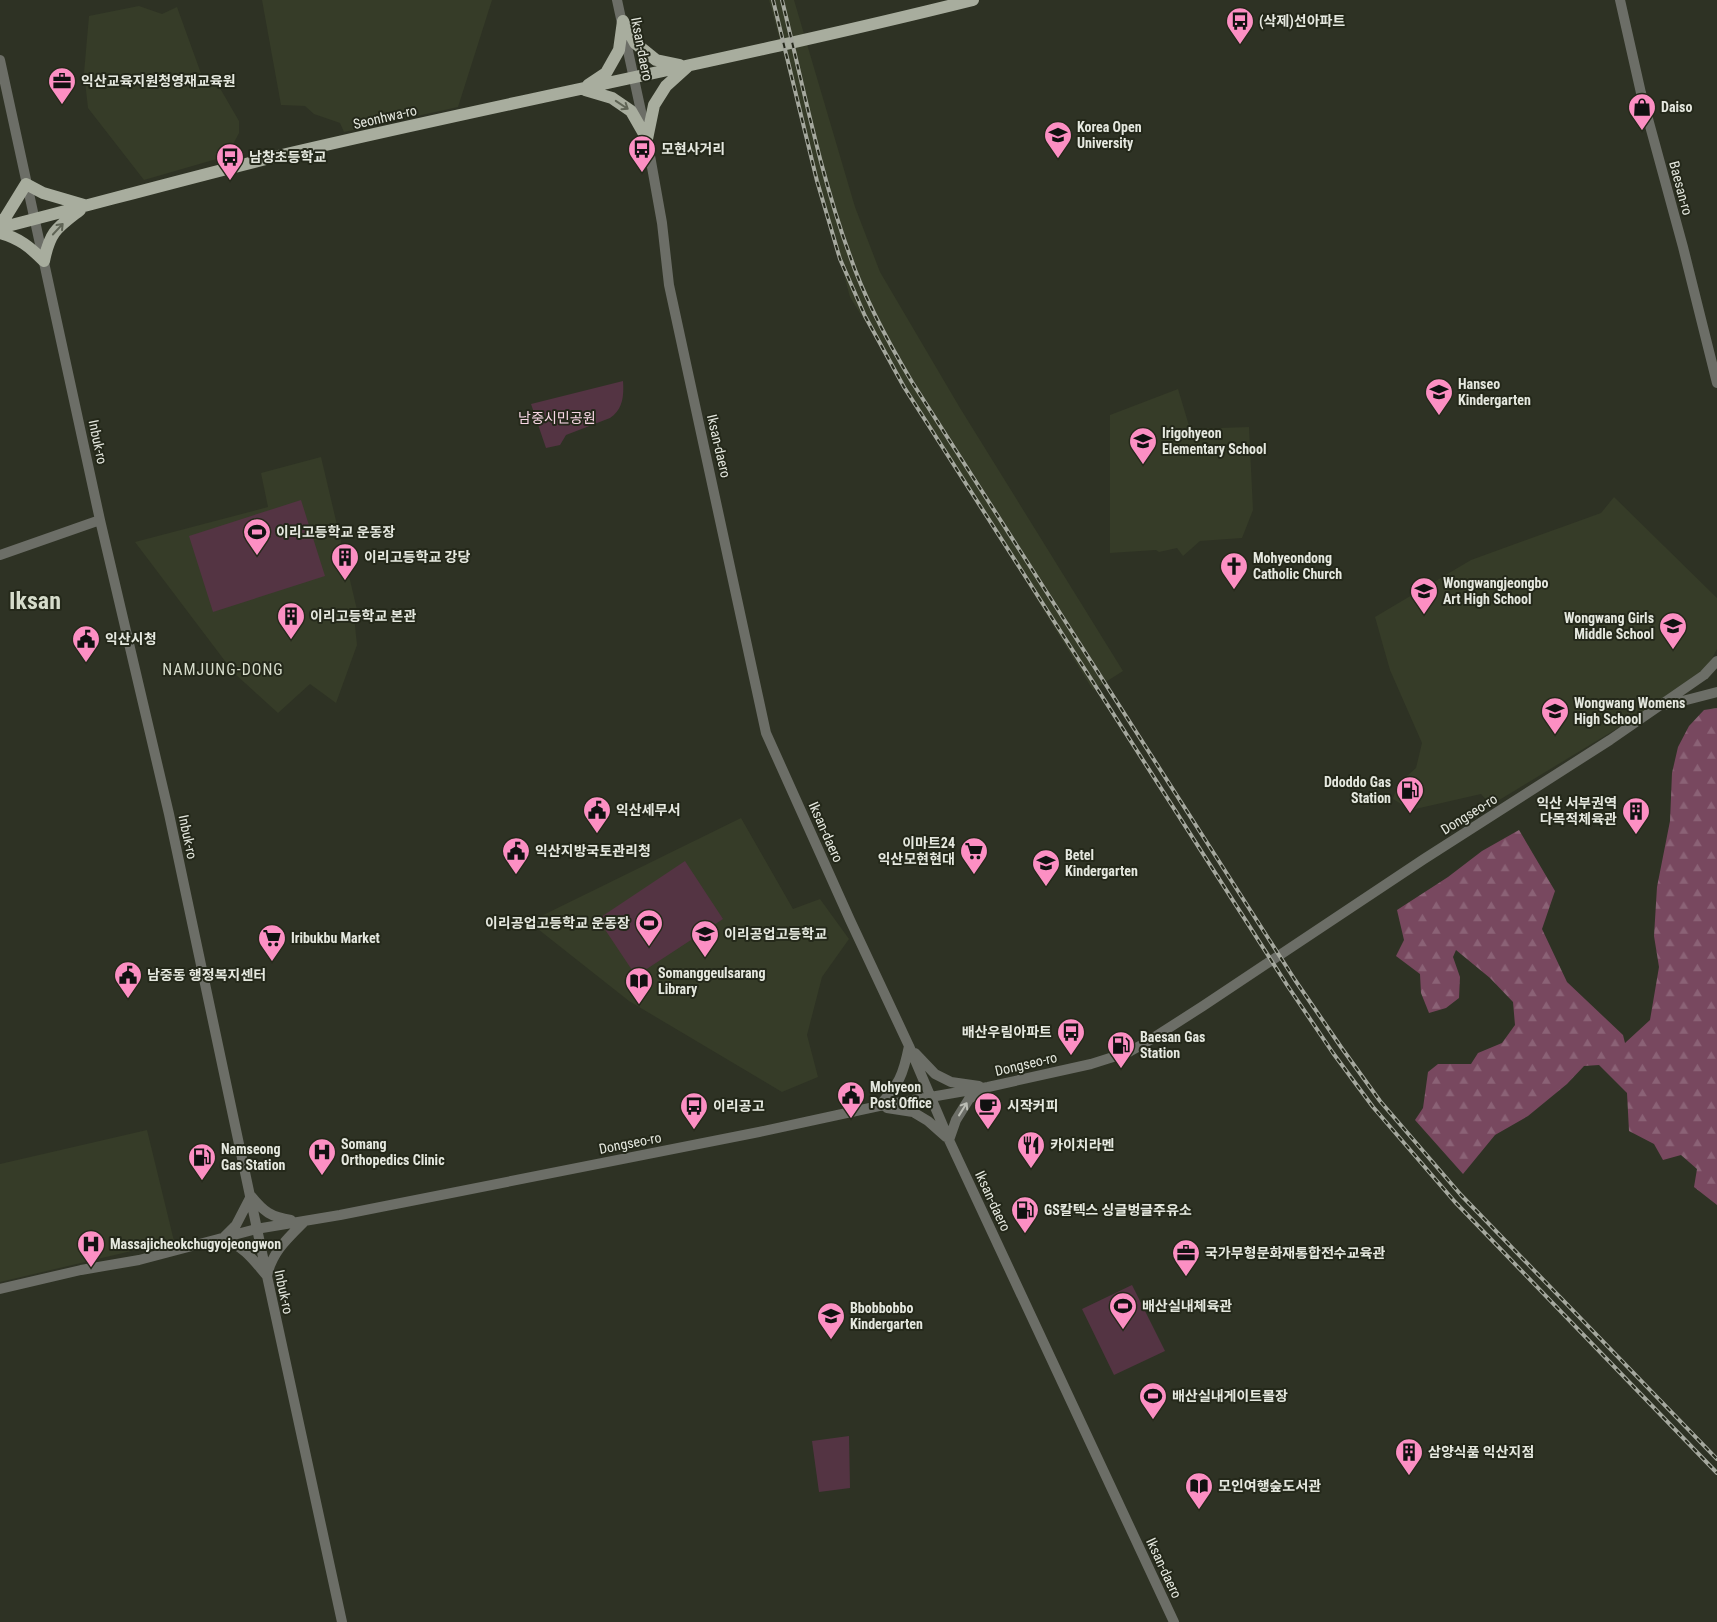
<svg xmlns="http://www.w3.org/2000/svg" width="1717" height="1622" font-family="'Roboto Condensed','Noto Sans KR',sans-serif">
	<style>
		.built { fill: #363c28 }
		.green { fill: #543443 }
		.forest { fill: url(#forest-firs) }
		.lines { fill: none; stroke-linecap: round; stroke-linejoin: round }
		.minor { stroke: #6c6e67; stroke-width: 10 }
		.major { stroke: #a8ad9e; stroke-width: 12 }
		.rail-casing { stroke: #a5a89e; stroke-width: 4 }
		.rail { stroke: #24281a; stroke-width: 2; stroke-dasharray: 5.5; stroke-linecap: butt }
		.oneway { stroke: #5f6455 }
		.oneway2 { stroke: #bbbdb5 }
		.labels { text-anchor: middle; stroke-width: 4; stroke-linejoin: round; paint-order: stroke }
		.poi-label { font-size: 14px; font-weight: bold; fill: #e5e8df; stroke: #24281a; text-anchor: start }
		.street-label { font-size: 14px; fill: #e5e8df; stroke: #24281a }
		.park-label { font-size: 14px; fill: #f7d6e4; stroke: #24281a }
		.quarter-label { font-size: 16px; letter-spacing: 1px; fill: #d6dccb; stroke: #24281a }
		.town-label { font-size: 24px; font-weight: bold; fill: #d6dccb; stroke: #24281a }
	</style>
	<defs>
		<pattern id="forest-firs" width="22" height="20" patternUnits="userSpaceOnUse" patternTransform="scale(1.25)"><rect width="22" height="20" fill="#78485f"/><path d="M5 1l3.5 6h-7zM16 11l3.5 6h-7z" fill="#8b6276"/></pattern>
	</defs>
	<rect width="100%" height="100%" fill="#2e3224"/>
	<path class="built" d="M262 0H492L458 107 344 132 340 123 314 114 305 106 281 105Z
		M769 0H794L855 207 880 272 960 408 1123 671 1093 690 850 297Z
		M139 6 162 14 177 7 203 79 221 90 239 121V133L227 156 144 180 88 108 84 73 89 16Z
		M1178 389 1190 429 1249 427 1253 510 1242 538 1200 541 1183 556 1177 548 1159 552 1156 550 1110 553V415Z
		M321 457 358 614 354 616 357 645 336 703 310 684 278 713 234 673 135 542 268 507 261 473Z
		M1614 497 1717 598V649L1708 666 1636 717 1491 805 1481 794 1411 810 1393 799 1398 784 1416 768 1422 743 1390 670 1375 617 1471 560 1601 513Z
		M741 818 793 909 820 899 849 939 822 977 807 1035 818 1077 782 1092 629 1001 529 922Z
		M147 1130 174 1241 0 1282V1164Z"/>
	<path class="green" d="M623 381C624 396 623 409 610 418L566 435 560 445 546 448 531 404Z
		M301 500 325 576 213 612 189 536Z
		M685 861 723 919 636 976 598 919Z
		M1132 1285 1165 1351 1114 1375 1082 1309Z
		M849 1436 850 1488 819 1492 812 1441Z"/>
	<path class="forest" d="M1717 708V1205L1694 1187 1697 1169 1681 1155 1663 1160 1654 1144 1629 1131 1627 1093 1599 1065 1584 1066 1567 1084 1528 1116 1495 1135 1463 1174 1415 1120 1423 1108 1428 1072 1438 1064H1471L1478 1053 1502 1043 1515 1025 1513 1002 1490 978 1456 950 1453 957 1460 977 1459 998 1446 1008 1429 1013 1421 993 1420 974 1396 956 1404 940 1397 910 1448 877 1482 851 1519 830 1555 891 1542 929 1567 982 1623 1035 1625 1043 1650 1020 1659 967 1654 936 1657 887 1670 821 1672 773 1678 747 1689 726 1704 710Z"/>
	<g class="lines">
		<path class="minor" d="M617 0 647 139 662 223 669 285 766 733 850 920 909 1046 949 1140 1174 1622
			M1620 0 1641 93 1683 247 1717 383
			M0 60 100 520 169 814 267 1276 342 1622
			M0 555 100 520
			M1667 705 1717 692
			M915 1053 935 1074 951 1082 979 1086
			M879 1106C899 1084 903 1076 909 1046
			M887 1108 913 1112 928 1121 946 1137
			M949 1140 956 1120 969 1099 982 1091
			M251 1196 236 1225 223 1238C246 1249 251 1257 267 1276 272 1252 287 1239 305 1221
			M251 1196C264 1212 271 1217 291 1220
			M0 1289 81 1270 139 1260 256 1229 340 1215 759 1132 879 1106 988 1087 1091 1064 1129 1052 1150 1040 1203 1006 1424 859 1610 740 1704 675 1717 661"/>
		<path class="major" d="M623 21 635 43 656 60 680 65
			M588 85 606 73 619 50 623 21
			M585 90 612 98 631 111 647 139
			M647 139 654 105 666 86 687 67
			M0 222 5 218 26 184 43 193 84 205
			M0 228C94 204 188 178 282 155 512 101 744 57 973 0
			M0 233C19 238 30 247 44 261
			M44 261C50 231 57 228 80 210"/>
		<g class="rail-casing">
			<path id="rail" d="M773 0 817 181 840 259 865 316 904 387 1287 985 1333 1053 1373 1107 1455 1202 1717 1473
				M782 0C803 85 820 174 850 256 865 300 888 342 912 382L1295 980 1341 1047 1380 1101 1461 1195 1717 1459"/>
		</g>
		<use href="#rail" class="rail"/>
	</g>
	<defs><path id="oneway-shaft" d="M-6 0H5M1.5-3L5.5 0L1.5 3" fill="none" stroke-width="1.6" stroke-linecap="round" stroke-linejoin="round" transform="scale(1.25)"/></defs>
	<g class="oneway">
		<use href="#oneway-shaft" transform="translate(622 105) rotate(34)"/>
		<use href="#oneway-shaft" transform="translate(58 229) rotate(-47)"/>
	</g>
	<use class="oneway2" href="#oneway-shaft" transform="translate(963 1109) rotate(-58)"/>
	<defs>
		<g id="bus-pin" transform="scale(1.4375)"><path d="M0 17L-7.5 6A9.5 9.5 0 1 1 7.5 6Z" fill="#fc8fc3" stroke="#24281a"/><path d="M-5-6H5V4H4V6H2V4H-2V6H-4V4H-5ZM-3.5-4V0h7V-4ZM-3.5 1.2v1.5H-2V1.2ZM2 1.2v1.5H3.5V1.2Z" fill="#111"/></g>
		<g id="office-pin" transform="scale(1.4375)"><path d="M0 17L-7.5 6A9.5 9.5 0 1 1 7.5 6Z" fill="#fc8fc3" stroke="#24281a"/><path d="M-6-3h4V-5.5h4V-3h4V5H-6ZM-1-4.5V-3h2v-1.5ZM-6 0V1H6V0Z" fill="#111"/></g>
		<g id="shop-pin" transform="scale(1.4375)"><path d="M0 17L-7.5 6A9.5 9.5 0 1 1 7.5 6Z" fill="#fc8fc3" stroke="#24281a"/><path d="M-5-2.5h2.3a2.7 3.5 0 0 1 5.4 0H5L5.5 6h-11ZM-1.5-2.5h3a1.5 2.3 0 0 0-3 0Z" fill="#111"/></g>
		<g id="university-pin" transform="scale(1.4375)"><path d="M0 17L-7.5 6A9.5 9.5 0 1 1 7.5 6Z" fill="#fc8fc3" stroke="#24281a"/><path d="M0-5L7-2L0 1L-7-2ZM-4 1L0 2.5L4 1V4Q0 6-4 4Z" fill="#111"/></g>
		<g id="school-pin" transform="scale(1.4375)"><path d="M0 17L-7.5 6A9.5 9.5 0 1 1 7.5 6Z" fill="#fc8fc3" stroke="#24281a"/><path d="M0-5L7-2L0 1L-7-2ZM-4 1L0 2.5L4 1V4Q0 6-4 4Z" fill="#111"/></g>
		<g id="stadium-pin" transform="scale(1.4375)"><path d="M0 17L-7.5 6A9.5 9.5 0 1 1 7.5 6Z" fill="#fc8fc3" stroke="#24281a"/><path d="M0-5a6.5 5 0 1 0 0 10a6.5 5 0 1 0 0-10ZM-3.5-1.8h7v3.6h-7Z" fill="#111"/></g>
		<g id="building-pin" transform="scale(1.4375)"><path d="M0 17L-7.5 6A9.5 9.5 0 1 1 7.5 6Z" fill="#fc8fc3" stroke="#24281a"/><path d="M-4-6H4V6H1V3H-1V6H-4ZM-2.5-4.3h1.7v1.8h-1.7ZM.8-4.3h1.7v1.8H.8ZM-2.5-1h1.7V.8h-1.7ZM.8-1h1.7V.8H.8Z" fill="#111"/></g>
		<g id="church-pin" transform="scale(1.4375)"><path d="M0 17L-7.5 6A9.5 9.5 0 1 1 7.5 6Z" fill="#fc8fc3" stroke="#24281a"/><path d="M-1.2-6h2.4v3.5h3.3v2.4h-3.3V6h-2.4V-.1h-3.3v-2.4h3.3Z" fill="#111"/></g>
		<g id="civic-pin" transform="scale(1.4375)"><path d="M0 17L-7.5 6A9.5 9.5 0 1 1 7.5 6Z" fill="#fc8fc3" stroke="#24281a"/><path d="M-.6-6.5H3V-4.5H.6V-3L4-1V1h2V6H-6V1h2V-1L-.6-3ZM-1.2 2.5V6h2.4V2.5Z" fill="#111"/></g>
		<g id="fuel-pin" transform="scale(1.4375)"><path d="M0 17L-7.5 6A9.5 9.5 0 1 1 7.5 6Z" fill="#fc8fc3" stroke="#24281a"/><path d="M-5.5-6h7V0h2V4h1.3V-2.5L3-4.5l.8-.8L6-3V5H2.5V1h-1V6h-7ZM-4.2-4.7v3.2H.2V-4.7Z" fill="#111"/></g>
		<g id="supermarket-pin" transform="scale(1.4375)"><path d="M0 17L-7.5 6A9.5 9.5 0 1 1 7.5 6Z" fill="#fc8fc3" stroke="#24281a"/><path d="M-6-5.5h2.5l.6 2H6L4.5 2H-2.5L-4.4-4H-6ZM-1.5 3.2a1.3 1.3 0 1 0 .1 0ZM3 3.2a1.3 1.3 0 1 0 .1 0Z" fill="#111"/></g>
		<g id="library-pin" transform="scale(1.4375)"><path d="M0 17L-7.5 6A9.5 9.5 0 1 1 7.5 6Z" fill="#fc8fc3" stroke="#24281a"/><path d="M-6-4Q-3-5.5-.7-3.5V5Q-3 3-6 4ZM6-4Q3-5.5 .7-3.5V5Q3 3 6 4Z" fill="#111"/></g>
		<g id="cafe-pin" transform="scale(1.4375)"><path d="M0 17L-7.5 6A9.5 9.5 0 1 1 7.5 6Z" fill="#fc8fc3" stroke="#24281a"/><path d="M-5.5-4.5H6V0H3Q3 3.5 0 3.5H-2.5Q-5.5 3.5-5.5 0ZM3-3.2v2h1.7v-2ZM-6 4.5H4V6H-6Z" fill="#111"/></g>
		<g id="restaurant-pin" transform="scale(1.4375)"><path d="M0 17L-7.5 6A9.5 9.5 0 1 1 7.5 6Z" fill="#fc8fc3" stroke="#24281a"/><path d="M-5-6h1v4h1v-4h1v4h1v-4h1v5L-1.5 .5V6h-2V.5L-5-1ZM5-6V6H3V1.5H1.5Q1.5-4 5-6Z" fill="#111"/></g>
		<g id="hospital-pin" transform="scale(1.4375)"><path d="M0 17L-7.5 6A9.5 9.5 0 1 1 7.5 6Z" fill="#fc8fc3" stroke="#24281a"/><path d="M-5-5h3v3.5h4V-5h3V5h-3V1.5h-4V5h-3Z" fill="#111"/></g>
	</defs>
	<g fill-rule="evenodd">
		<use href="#bus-pin" x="1240" y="21"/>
		<use href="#office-pin" x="62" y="81"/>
		<use href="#shop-pin" x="1642" y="107"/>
		<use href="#university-pin" x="1058" y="135"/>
		<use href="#bus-pin" x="642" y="149"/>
		<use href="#bus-pin" x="230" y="157"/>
		<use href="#school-pin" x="1439" y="392"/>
		<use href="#school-pin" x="1143" y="441"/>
		<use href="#stadium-pin" x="257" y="532"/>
		<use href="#building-pin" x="345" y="557"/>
		<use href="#church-pin" x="1234" y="566"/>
		<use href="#school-pin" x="1424" y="591"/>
		<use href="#building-pin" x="291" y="616"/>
		<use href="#school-pin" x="1673" y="626"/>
		<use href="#civic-pin" x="86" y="639"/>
		<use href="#school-pin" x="1555" y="711"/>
		<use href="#fuel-pin" x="1410" y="790"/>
		<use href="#civic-pin" x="597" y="810"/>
		<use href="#building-pin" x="1636" y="811"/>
		<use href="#civic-pin" x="516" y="851"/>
		<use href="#supermarket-pin" x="974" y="851"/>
		<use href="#school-pin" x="1046" y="863"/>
		<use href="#stadium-pin" x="649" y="923"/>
		<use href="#school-pin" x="705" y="934"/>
		<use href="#supermarket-pin" x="272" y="938"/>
		<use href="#civic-pin" x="128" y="975"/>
		<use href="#library-pin" x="639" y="981"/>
		<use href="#bus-pin" x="1071" y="1032"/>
		<use href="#fuel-pin" x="1121" y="1045"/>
		<use href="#civic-pin" x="851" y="1095"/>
		<use href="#bus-pin" x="694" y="1106"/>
		<use href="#cafe-pin" x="988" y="1106"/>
		<use href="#restaurant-pin" x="1031" y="1145"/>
		<use href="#hospital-pin" x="322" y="1152"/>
		<use href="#fuel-pin" x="202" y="1157"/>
		<use href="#fuel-pin" x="1025" y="1210"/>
		<use href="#hospital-pin" x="91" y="1244"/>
		<use href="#office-pin" x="1186" y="1253"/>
		<use href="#stadium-pin" x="1123" y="1306"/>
		<use href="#school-pin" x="831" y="1316"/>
		<use href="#stadium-pin" x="1153" y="1396"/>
		<use href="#building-pin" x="1409" y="1452"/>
		<use href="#library-pin" x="1199" y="1486"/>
	</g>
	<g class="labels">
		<g class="poi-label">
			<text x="1259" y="26">(삭제)선아파트</text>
			<text x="81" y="86">익산교육지원청영재교육원</text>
			<text x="1661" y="112">Daiso</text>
			<text x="1077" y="132">Korea Open<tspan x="1077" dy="16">University</tspan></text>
			<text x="661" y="154">모현사거리</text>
			<text x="249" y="162">남창초등학교</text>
			<text x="1458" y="389">Hanseo<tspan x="1458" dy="16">Kindergarten</tspan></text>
			<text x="1162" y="438">Irigohyeon<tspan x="1162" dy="16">Elementary School</tspan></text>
			<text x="276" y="537">이리고등학교 운동장</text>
			<text x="364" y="562">이리고등학교 강당</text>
			<text x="1253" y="563">Mohyeondong<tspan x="1253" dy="16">Catholic Church</tspan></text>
			<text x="1443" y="588">Wongwangjeongbo<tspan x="1443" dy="16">Art High School</tspan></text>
			<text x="310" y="621">이리고등학교 본관</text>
			<text x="1654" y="623" text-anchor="end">Wongwang Girls<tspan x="1654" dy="16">Middle School</tspan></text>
			<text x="105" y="644">익산시청</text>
			<text x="1574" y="708">Wongwang Womens<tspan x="1574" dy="16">High School</tspan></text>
			<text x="1391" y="787" text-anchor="end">Ddoddo Gas<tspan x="1391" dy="16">Station</tspan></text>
			<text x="1617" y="808" text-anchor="end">익산 서부권역<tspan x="1617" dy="16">다목적체육관</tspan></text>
			<text x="616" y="815">익산세무서</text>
			<text x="955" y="848" text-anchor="end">이마트24<tspan x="955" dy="16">익산모현현대</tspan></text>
			<text x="535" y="856">익산지방국토관리청</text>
			<text x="1065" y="860">Betel<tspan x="1065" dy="16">Kindergarten</tspan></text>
			<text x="630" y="928" text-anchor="end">이리공업고등학교 운동장</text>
			<text x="724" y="939">이리공업고등학교</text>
			<text x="291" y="943">Iribukbu Market</text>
			<text x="658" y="978">Somanggeulsarang<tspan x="658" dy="16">Library</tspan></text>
			<text x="147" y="980">남중동 행정복지센터</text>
			<text x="1052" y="1037" text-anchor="end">배산우림아파트</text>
			<text x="1140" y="1042">Baesan Gas<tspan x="1140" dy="16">Station</tspan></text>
			<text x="870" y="1092">Mohyeon<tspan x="870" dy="16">Post Office</tspan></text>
			<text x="713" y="1111">이리공고</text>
			<text x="1007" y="1111">시작커피</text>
			<text x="341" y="1149">Somang<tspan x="341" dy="16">Orthopedics Clinic</tspan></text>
			<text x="1050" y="1150">카이치라멘</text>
			<text x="221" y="1154">Namseong<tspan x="221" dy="16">Gas Station</tspan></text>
			<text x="1044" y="1215">GS칼텍스 싱글벙글주유소</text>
			<text x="110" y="1249">Massajicheokchugyojeongwon</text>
			<text x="1205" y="1258">국가무형문화재통합전수교육관</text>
			<text x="1142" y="1311">배산실내체육관</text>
			<text x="850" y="1313">Bbobbobbo<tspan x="850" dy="16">Kindergarten</tspan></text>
			<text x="1172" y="1401">배산실내게이트볼장</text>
			<text x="1428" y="1457">삼양식품 익산지점</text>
			<text x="1218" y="1491">모인여행숲도서관</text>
		</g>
		<g class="street-label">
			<text transform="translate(642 49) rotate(79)" y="5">Iksan-daero</text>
			<text transform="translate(385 117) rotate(-13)" y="5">Seonhwa-ro</text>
			<text transform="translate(1681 188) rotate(75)" y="5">Baesan-ro</text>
			<text transform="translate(98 442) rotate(78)" y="5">Inbuk-ro</text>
			<text transform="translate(719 446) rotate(77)" y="5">Iksan-daero</text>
			<text transform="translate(1469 814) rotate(-32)" y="5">Dongseo-ro</text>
			<text transform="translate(826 832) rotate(66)" y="5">Iksan-daero</text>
			<text transform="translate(188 837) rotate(78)" y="5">Inbuk-ro</text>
			<text transform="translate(1026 1064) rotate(-13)" y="5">Dongseo-ro</text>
			<text transform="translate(630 1143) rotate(-11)" y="5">Dongseo-ro</text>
			<text transform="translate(993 1201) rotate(65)" y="5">Iksan-daero</text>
			<text transform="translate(284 1292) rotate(78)" y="5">Inbuk-ro</text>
			<text transform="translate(1164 1568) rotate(65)" y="5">Iksan-daero</text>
		</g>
		<g class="park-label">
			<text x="557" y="423">남중시민공원</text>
		</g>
		<g class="quarter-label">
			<text x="223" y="675">NAMJUNG-DONG</text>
		</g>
		<g class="town-label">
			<text x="35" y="609">Iksan</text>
		</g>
	</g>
</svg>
